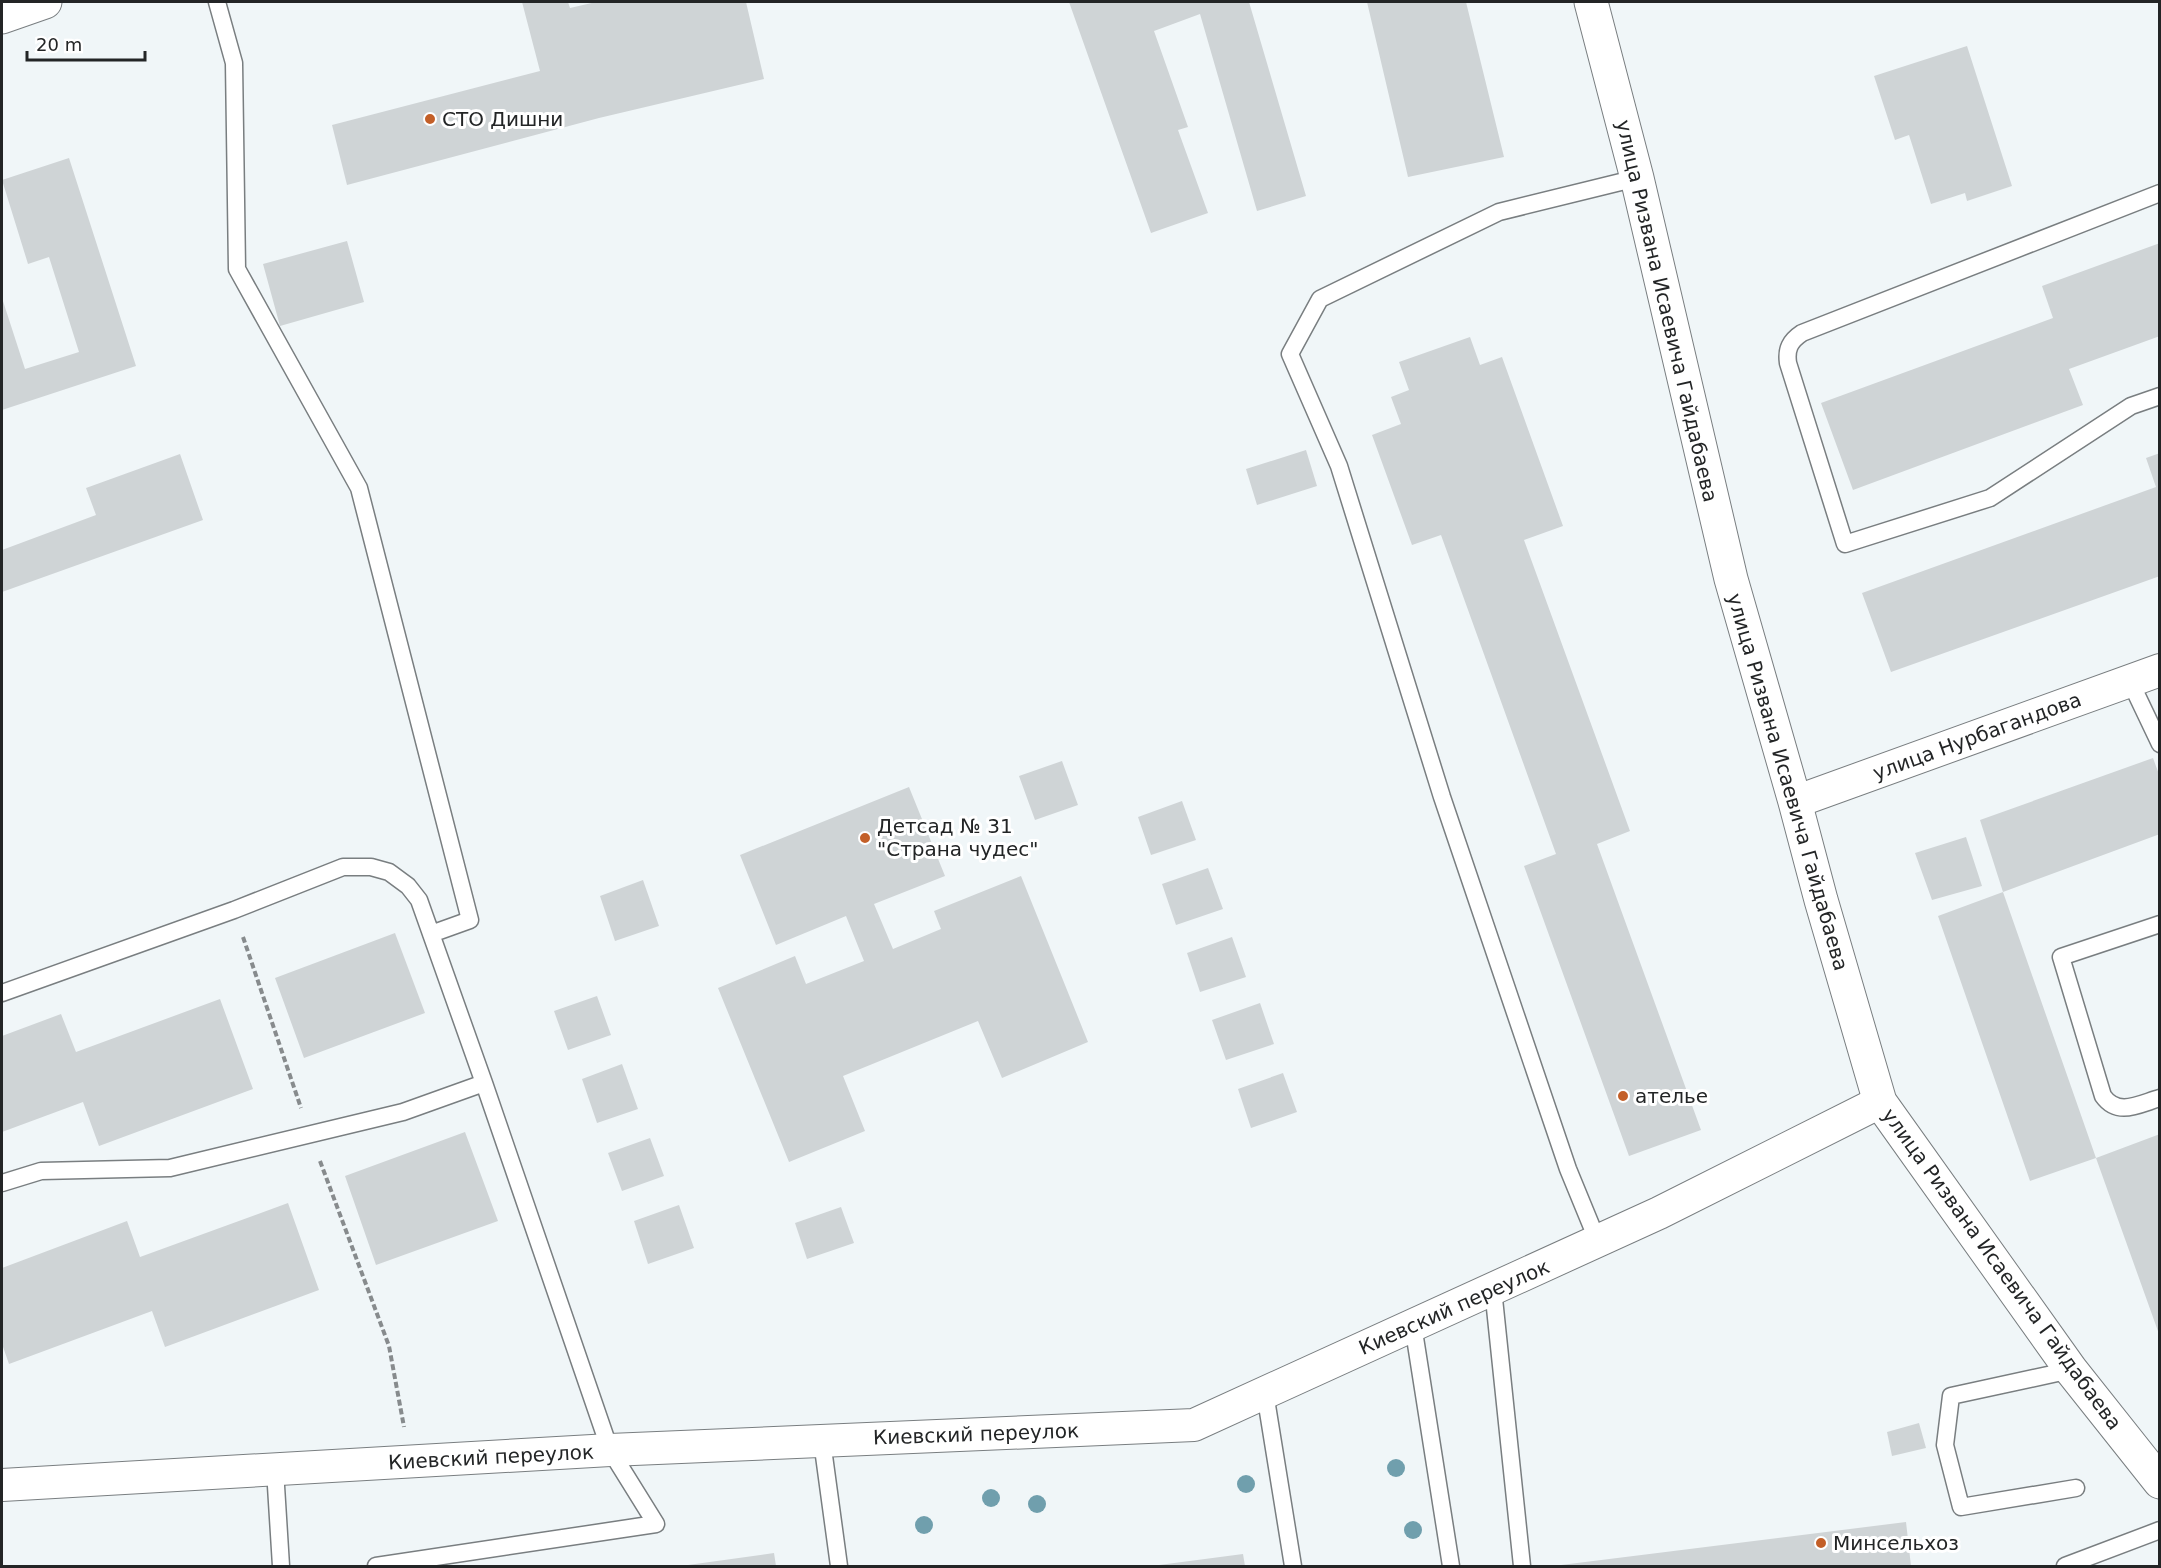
<svg xmlns="http://www.w3.org/2000/svg" width="2161" height="1568" font-family="'DejaVu Sans',sans-serif">
	<style>
		.building { fill: #cfd4d6 }
		.lines { fill: none; stroke-linecap: round; stroke-linejoin: round }
		.lane-casing { stroke: #797e80; stroke-width: 19 }
		.street-casing { stroke: #797e80; stroke-width: 34 }
		.secondary-casing { stroke: #797e80; stroke-width: 35 }
		.primary-casing { stroke: #797e80; stroke-width: 35 }
		.path { stroke: #878b8d; stroke-width: 4; stroke-dasharray: 6 3; stroke-linecap: butt }
		.lane { stroke: #fff; stroke-width: 16 }
		.street { stroke: #fff; stroke-width: 32 }
		.secondary { stroke: #fff; stroke-width: 33 }
		.primary { stroke: #fff; stroke-width: 33 }
		.tree { fill: #709fad }
		.poi-dot { fill: #c35f28; stroke: #fff; stroke-width: 2 }
		.labels { text-anchor: middle; stroke-width: 6; stroke-linejoin: round; paint-order: stroke }
		.poi-label { font-size: 20px; fill: #232526; stroke: #fff; text-anchor: start }
		.street-label { font-size: 20px; fill: #232526; stroke: #fff }
	</style>
	<rect width="100%" height="100%" fill="#f0f6f8"/>
	<path class="building" d="M522 2H568L570 8 596 2H746L764 79 599 118 347 185 332 125 540 71Z
		M1069 2H1249L1306 196 1257 211 1200 14 1154 31 1188 127 1178 130 1208 213 1151 233Z
		M1367 2H1466L1504 157 1408 177Z
		M1967 46 2012 186 1967 201 1965 193 1931 204 1909 135 1895 140 1874 76Z
		M69 158 136 366 2 410V298L25 369 79 352 49 257 28 264 2 180Z
		M347 241 364 302 280 326 263 264Z
		M2160 243V336L2069 369 2083 405 1853 490 1821 403 2053 318 2042 286Z
		M1470 337 1480 365 1502 357 1563 526 1524 540 1630 831 1597 844 1701 1130 1629 1156 1524 866 1556 854 1441 535 1412 545 1372 435 1401 424 1391 397 1409 390 1399 362Z
		M1306 450 1317 486 1257 505 1246 469Z
		M2160 453V576L1891 672 1862 593 2156 487 2146 458Z
		M180 454 203 520 2 592V550L96 515 86 488Z
		M2153 758 2160 777V834L2003 892 1980 820Z
		M1062 761 1078 805 1035 820 1019 776Z
		M909 787 945 876 874 904 893 949 941 929 934 911 1021 876 1088 1042 1002 1078 978 1021 843 1076 865 1131 789 1162 718 988 795 956 806 984 864 961 846 916 776 945 740 855Z
		M1182 801 1196 840 1151 855 1138 817Z
		M1966 837 1982 886 1932 900 1915 853Z
		M1208 868 1223 909 1176 925 1162 884Z
		M643 880 659 926 615 941 600 896Z
		M2003 892 2096 1158 2030 1181 1938 916Z
		M395 933 425 1013 304 1058 275 978Z
		M1232 937 1246 977 1200 992 1187 953Z
		M597 996 611 1035 568 1050 554 1011Z
		M220 999 253 1089 99 1146 83 1102 2 1132V1036L61 1014 76 1052Z
		M1260 1003 1274 1044 1226 1060 1212 1020Z
		M622 1064 638 1109 597 1123 582 1079Z
		M1283 1073 1297 1112 1251 1128 1238 1089Z
		M465 1132 498 1221 376 1265 345 1176Z
		M2160 1134V1334H2159L2096 1158Z
		M650 1138 664 1176 622 1191 608 1153Z
		M288 1203 319 1290 165 1347 152 1311 9 1364 2 1344V1268L127 1221 140 1257Z
		M679 1205 694 1248 648 1264 634 1221Z
		M841 1207 854 1243 807 1259 795 1223Z
		M1919 1423 1926 1448 1892 1456 1887 1432Z
		M1906 1522 1911 1566H1562L1561 1565Z
		M774 1553 776 1566H688V1565Z
		M1243 1554 1245 1566H1159V1565Z"/>
	<g class="lines">
		<g class="lane-casing">
			<path id="lane" d="M217 2 234 63 237 269 359 488 470 920 431 934
				M2160 193 1802 333C1790 341 1786 349 1788 363L1845 544 1990 498 2131 406 2160 396
				M2130 681 2160 744
				M2160 924 2061 957 2103 1096C2118 1117 2139 1104 2160 1098
				M2 993 234 910 343 867H371L389 872 408 886 419 900 484 1083 610 1450 656 1524 376 1566
				M2 1183 41 1171 170 1168 403 1112 484 1083
				M1598 1242 1568 1169 1442 797 1339 466 1290 354 1320 299 1499 212 1637 178
				M1493 1289 1522 1566
				M1413 1325 1451 1566
				M2071 1370 1951 1396 1945 1445 1961 1507 2076 1488
				M1265 1393 1293 1566
				M822 1441 839 1566
				M275 1470 281 1566
				M2065 1566 2160 1530"/>
		</g>
		<g class="street-casing">
			<path id="street" d="M1795 802 2160 670
				M2 1485 610 1450 1194 1425 1659 1213 1880 1102"/>
		</g>
		<g class="secondary-casing">
			<path id="secondary" d="M1591 2 1637 178 1731 579 1795 802 1821 900 1880 1102 2071 1370 2160 1482"/>
		</g>
		<g class="primary-casing">
			<path id="primary" d="M2 17 45 2"/>
		</g>
		<path class="path" d="M243 937 301 1108
			M320 1161 389 1346 404 1427"/>
		<use href="#lane" class="lane"/>
		<use href="#street" class="street"/>
		<use href="#secondary" class="secondary"/>
		<use href="#primary" class="primary"/>
	</g>
	<g class="tree">
		<circle cx="1396" cy="1468" r="9"/>
		<circle cx="1246" cy="1484" r="9"/>
		<circle cx="991" cy="1498" r="9"/>
		<circle cx="1037" cy="1504" r="9"/>
		<circle cx="924" cy="1525" r="9"/>
		<circle cx="1413" cy="1530" r="9"/>
	</g>
	<g class="poi-dot">
		<circle cx="430" cy="119" r="6"/>
		<circle cx="865" cy="838" r="6"/>
		<circle cx="1623" cy="1096" r="6"/>
		<circle cx="1821" cy="1543" r="6"/>
	</g>
	<g class="labels">
		<g class="poi-label">
			<text x="442" y="126">СТО Дишни</text>
			<text x="877" y="833">Детсад № 31<tspan x="877" dy="23">"Страна чудес"</tspan></text>
			<text x="1635" y="1103">ателье</text>
			<text x="1833" y="1550">Минсельхоз</text>
		</g>
		<g class="street-label">
			<text transform="translate(1667 311) rotate(77)" y="7">улица Ризвана Исаевича Гайдабаева</text>
			<text transform="translate(1977 736) rotate(-20)" y="7">улица Нурбагандова</text>
			<text transform="translate(1788 782) rotate(74)" y="7">улица Ризвана Исаевича Гайдабаева</text>
			<text transform="translate(2002 1269) rotate(54)" y="7">улица Ризвана Исаевича Гайдабаева</text>
			<text transform="translate(1454 1307) rotate(-24)" y="7">Киевский переулок</text>
			<text transform="translate(976 1434) rotate(-2)" y="7">Киевский переулок</text>
			<text transform="translate(491 1457) rotate(-3)" y="7">Киевский переулок</text>
		</g>
	</g>
	<rect width="2161" height="1568" fill="none" stroke="#232526" stroke-width="6"/>
	<path d="M27 51v9h118v-9" fill="none" stroke="#232526" stroke-width="3"/>
	<text x="36" y="51" font-size="18" fill="#232526" stroke="#ffffff" stroke-width="4.5" paint-order="stroke">20 m</text>
</svg>
